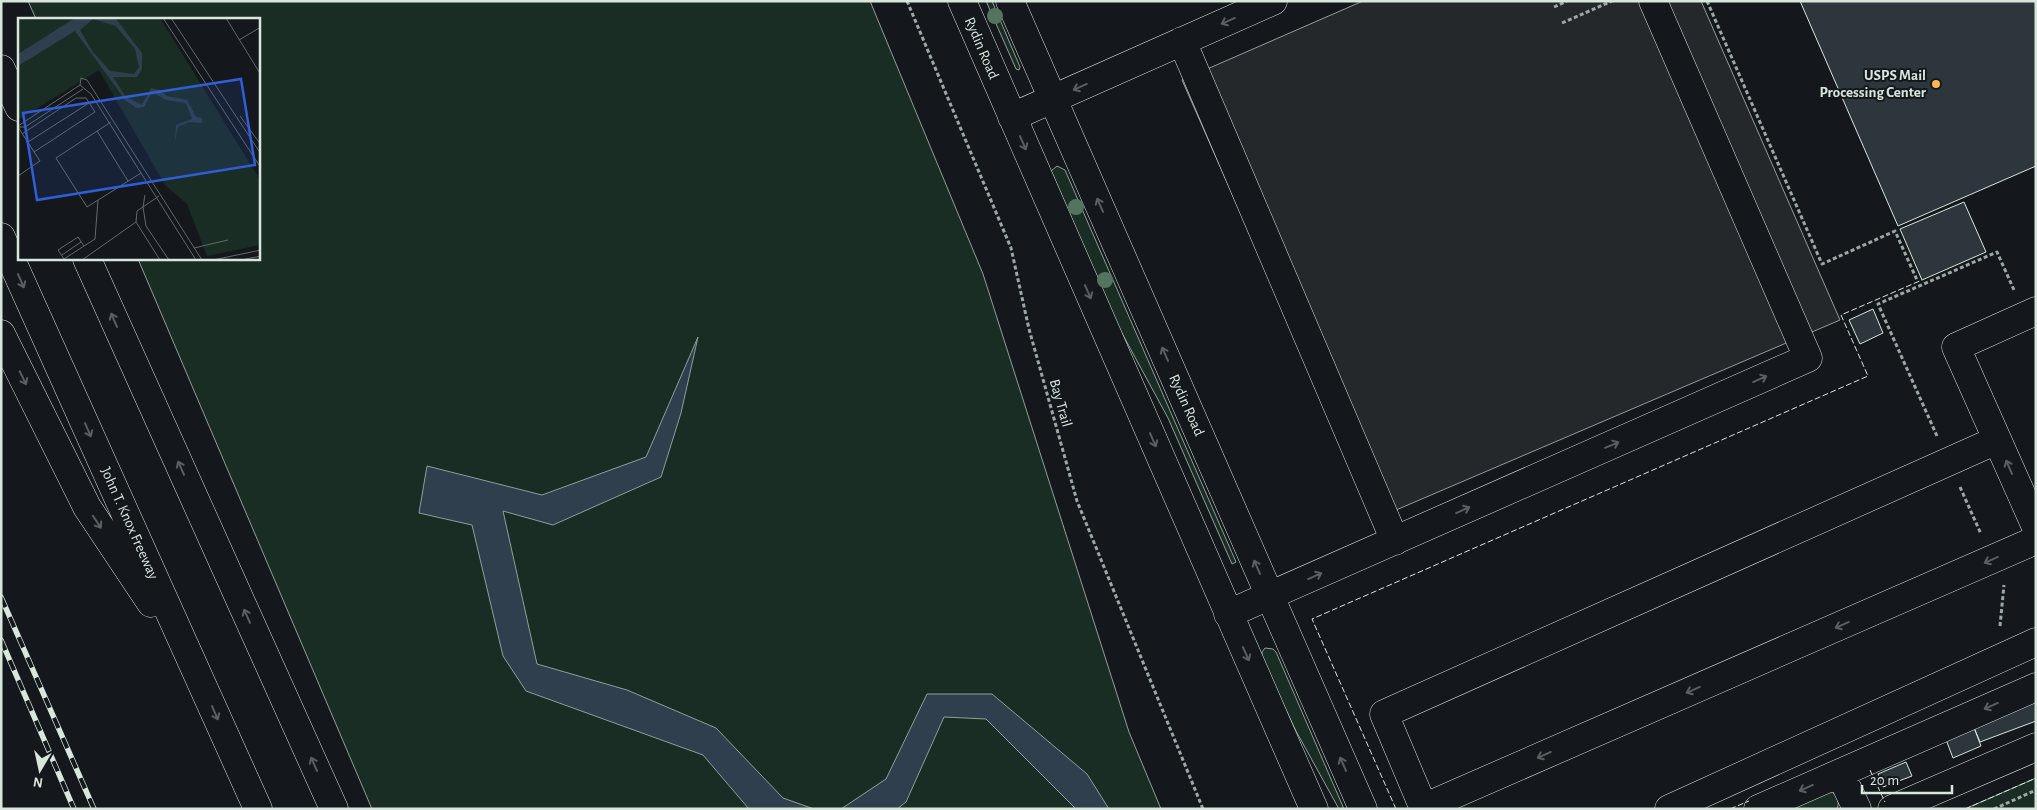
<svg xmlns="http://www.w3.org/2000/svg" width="2037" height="810" font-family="'Alegreya Sans',sans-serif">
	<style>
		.green { fill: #1a2d24; stroke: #939e99 }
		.parking { fill: #24282b; stroke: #939e99 }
		.water { fill: #2f3f4d; stroke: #939e99 }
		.building { fill: #2c363c; stroke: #d8e6dc }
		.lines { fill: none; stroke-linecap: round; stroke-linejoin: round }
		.minor-casing { stroke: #d8e6dc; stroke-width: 29 }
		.highway-casing { stroke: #d8e6dc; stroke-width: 29 }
		.path { stroke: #9da8a2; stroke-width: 3; stroke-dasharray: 4 2.5; stroke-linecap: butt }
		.minor { stroke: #14181c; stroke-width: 28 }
		.highway { stroke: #14181c; stroke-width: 28 }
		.rail-casing { stroke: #d8e6dc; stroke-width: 5.5 }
		.rail { stroke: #14181c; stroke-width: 4; stroke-dasharray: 11; stroke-linecap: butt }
		.fence { stroke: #d8e6dc; stroke-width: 1; stroke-dasharray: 6 2.5; stroke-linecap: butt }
		.tree { fill: #55745f }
		.oneway { stroke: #59605f }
		.poi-dot { fill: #ffb74d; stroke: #14181c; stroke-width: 2 }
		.labels { text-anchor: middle; stroke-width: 4; stroke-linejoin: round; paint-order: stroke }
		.street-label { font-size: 15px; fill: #d8e6dc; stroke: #14181c }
		.poi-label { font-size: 15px; font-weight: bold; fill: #d8e6dc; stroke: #14181c; text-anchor: end }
		.inset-road { fill: none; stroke: #626a69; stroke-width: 1 }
		.view { fill: #305dd8; fill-opacity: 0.15; stroke: #305dd8; stroke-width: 2.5 }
		.inset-edge { fill: none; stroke: #d8e6dc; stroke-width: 2.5 }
	</style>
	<rect width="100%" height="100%" fill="#14181c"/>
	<path class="green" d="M28 1H870L983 274 1129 732 1161 809H372L138 259H259V19H36Z
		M986 1H992L1020 67 1019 70 1016 69Z
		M1057 166 1065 170 1236 562 1232 564 1168 418 1117 324 1051 171Z
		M1265 648 1273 649 1276 652 1344 809H1339L1296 731 1262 659V652Z
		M2036 778V809H1965Z
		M1827 789C1835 793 1841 799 1837 809H1779Z"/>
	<path class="parking" d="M1363 1H1701L1840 320 1375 519 1182 80Z"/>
	<path class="water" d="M698 337 681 413 661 477 553 525 503 511 537 664 627 690 716 728 783 798 814 809H749L703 755 526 691 503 656 472 525 419 513 427 466 542 495 646 457Z
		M927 694H992L1087 774 1109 809H1076L986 719 944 717 906 802 897 809H841L886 779Z"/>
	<path class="building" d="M1800 1H2036V166L1898 226Z
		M1964 202 1986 252 1922 280 1900 229Z
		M1873 309 1883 333 1860 344 1849 320Z
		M2033 697 2036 705V721L1980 742 1973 725Z
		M1973 725 1981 746 1953 758 1945 737Z
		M1906 762 1912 776 1883 787 1878 774Z"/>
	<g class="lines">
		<g class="minor-casing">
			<path id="minor" d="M962 1 1314 809
				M1010 1 1363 809
				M1182 41 1395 541
				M1012 117 1273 1
				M2036 311 1956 347 2036 527
				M1228 614 1808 358 1653 1
				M1840 773 1857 809
				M1423 808 2036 540
				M1424 809 1384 714 1997 440
				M1669 809 2036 642
				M1758 809 2036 687
				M1892 809 2036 747"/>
		</g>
		<g class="highway-casing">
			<path id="highway" d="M1 69 19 107
				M1 237 258 809
				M87 259 334 809
				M1 334 87 507 151 603"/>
		</g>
		<path class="path" d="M907 1 1011 248 1029 329 1077 501 1203 809
			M1707 1 1822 264 1895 231 1917 280
			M1554 7 1567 1
			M1562 23 1612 1
			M1937 436 1878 304 1997 252 2014 290
			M1960 487 1981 534
			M2000 626 2004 585
			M1994 809 2036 790"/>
		<use href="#minor" class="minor"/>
		<use href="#highway" class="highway"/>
		<g class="rail-casing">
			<path id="rail" d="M1 597 94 809
				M1 640 74 809"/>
		</g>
		<use href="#rail" class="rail"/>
		<path class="fence" d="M1870 770 1885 802
			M1396 809 1312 619 1868 376 1841 315 1922 280
			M1730 809 1749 801
			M1965 809 2036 778"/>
	</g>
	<g class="tree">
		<circle cx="995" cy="16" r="8"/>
		<circle cx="1076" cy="207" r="8"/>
		<circle cx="1105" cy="280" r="8"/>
	</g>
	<defs><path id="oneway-shaft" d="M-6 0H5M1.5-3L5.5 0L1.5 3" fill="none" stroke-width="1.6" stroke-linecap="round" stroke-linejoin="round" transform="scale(1.25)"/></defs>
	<g class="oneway">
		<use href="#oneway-shaft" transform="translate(1228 21) rotate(156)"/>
		<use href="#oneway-shaft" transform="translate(1080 87) rotate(156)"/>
		<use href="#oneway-shaft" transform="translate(1023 143) rotate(66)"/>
		<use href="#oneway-shaft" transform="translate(1100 205) rotate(-114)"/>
		<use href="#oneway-shaft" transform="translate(21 281) rotate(66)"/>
		<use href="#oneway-shaft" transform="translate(1088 292) rotate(66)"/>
		<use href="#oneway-shaft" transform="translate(114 320) rotate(-114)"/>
		<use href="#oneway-shaft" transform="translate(1165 354) rotate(-114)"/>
		<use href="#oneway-shaft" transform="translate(23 378) rotate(64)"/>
		<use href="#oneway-shaft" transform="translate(1760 379) rotate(-24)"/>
		<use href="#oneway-shaft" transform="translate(88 430) rotate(66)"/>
		<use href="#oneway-shaft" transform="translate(1153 440) rotate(66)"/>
		<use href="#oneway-shaft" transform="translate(1612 445) rotate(-23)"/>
		<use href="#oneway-shaft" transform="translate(2009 467) rotate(-114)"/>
		<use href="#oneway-shaft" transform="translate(181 468) rotate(-114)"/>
		<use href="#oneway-shaft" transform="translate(1463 510) rotate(-24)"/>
		<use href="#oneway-shaft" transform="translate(97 522) rotate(56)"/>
		<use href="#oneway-shaft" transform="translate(1991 560) rotate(156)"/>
		<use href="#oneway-shaft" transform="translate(1257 567) rotate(-114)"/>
		<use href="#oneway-shaft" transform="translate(1315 576) rotate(-24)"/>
		<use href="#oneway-shaft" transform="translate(247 616) rotate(-114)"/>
		<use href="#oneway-shaft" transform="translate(1842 625) rotate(156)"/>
		<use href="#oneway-shaft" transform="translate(1246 654) rotate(66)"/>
		<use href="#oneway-shaft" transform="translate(1693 690) rotate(156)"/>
		<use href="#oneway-shaft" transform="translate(1991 706) rotate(156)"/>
		<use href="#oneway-shaft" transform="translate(215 713) rotate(66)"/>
		<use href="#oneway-shaft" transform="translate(1544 755) rotate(156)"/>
		<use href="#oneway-shaft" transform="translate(314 764) rotate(-114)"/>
		<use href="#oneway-shaft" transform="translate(1343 764) rotate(-114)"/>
		<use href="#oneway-shaft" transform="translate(1806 788) rotate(156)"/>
	</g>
	<circle class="poi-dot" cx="1936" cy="84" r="5"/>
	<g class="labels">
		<g class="street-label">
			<text transform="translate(982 48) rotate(67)" y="5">Rydin Road</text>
			<text transform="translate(1061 403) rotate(74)" y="5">Bay Trail</text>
			<text transform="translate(1187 405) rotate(66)" y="5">Rydin Road</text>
			<text transform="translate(130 523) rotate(66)" y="5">John T. Knox Freeway</text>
		</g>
		<g class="poi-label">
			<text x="1926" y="80">USPS Mail<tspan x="1926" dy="17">Processing Center</tspan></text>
		</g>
	</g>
	<g transform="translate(18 18)">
		<rect width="242" height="242" fill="#14181c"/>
		<path d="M0 0H142L242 162V227L189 238 169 186 147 167 81 52 0 102V41L52 9 49 7 0 36Z" fill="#1a2d24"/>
		<path d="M57 0 98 1 124 35V51L119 59H95L108 79 124 87 133 70 141 72 149 78 169 82 178 99 184 100V105L171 104 160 109 157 123 158 107 174 101 168 85 148 82 134 74 126 89 119 90 108 83 57 13 0 48V36ZM75 1 98 8 117 31 121 49 116 56 92 53 75 34 62 12Z" fill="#2f3f4d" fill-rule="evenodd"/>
		<path class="inset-road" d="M145 0 243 150M153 0 243 136M208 0 243 57M221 22 243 9M62 67 63 60 69 62 184 242M62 67 73 76 178 242M222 98 243 127M93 104 38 140 69 189 123 155M0 108 62 67M0 109H7L65 71M0 109 22 143 0 158M79 113 110 163M4 116 58 80H68L77 94 16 134M10 124 71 85M127 177 125 189 128 208 151 242M141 178 119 193 118 204 142 242M60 219 66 228 46 241 40 232ZM66 228 77 221 80 182M176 230 210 222M44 237 63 224M64 242 118 204M195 242 243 232M223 242 243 238"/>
		<path class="view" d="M223 61 237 147 19 182 5 95Z"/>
		<rect width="242" height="242" class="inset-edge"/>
	</g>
	<rect width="2037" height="810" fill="none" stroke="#d8e6dc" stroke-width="5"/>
	<g transform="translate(40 770) rotate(189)" stroke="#14181c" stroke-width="4" paint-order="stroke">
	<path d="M0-4L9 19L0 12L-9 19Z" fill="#d8e6dc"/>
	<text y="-8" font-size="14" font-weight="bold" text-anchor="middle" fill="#d8e6dc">N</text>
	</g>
	<path d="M1862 785v8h90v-8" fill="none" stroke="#d8e6dc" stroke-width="2.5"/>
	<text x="1870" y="785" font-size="15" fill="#d8e6dc" stroke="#14181c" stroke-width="4" paint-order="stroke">20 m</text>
</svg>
